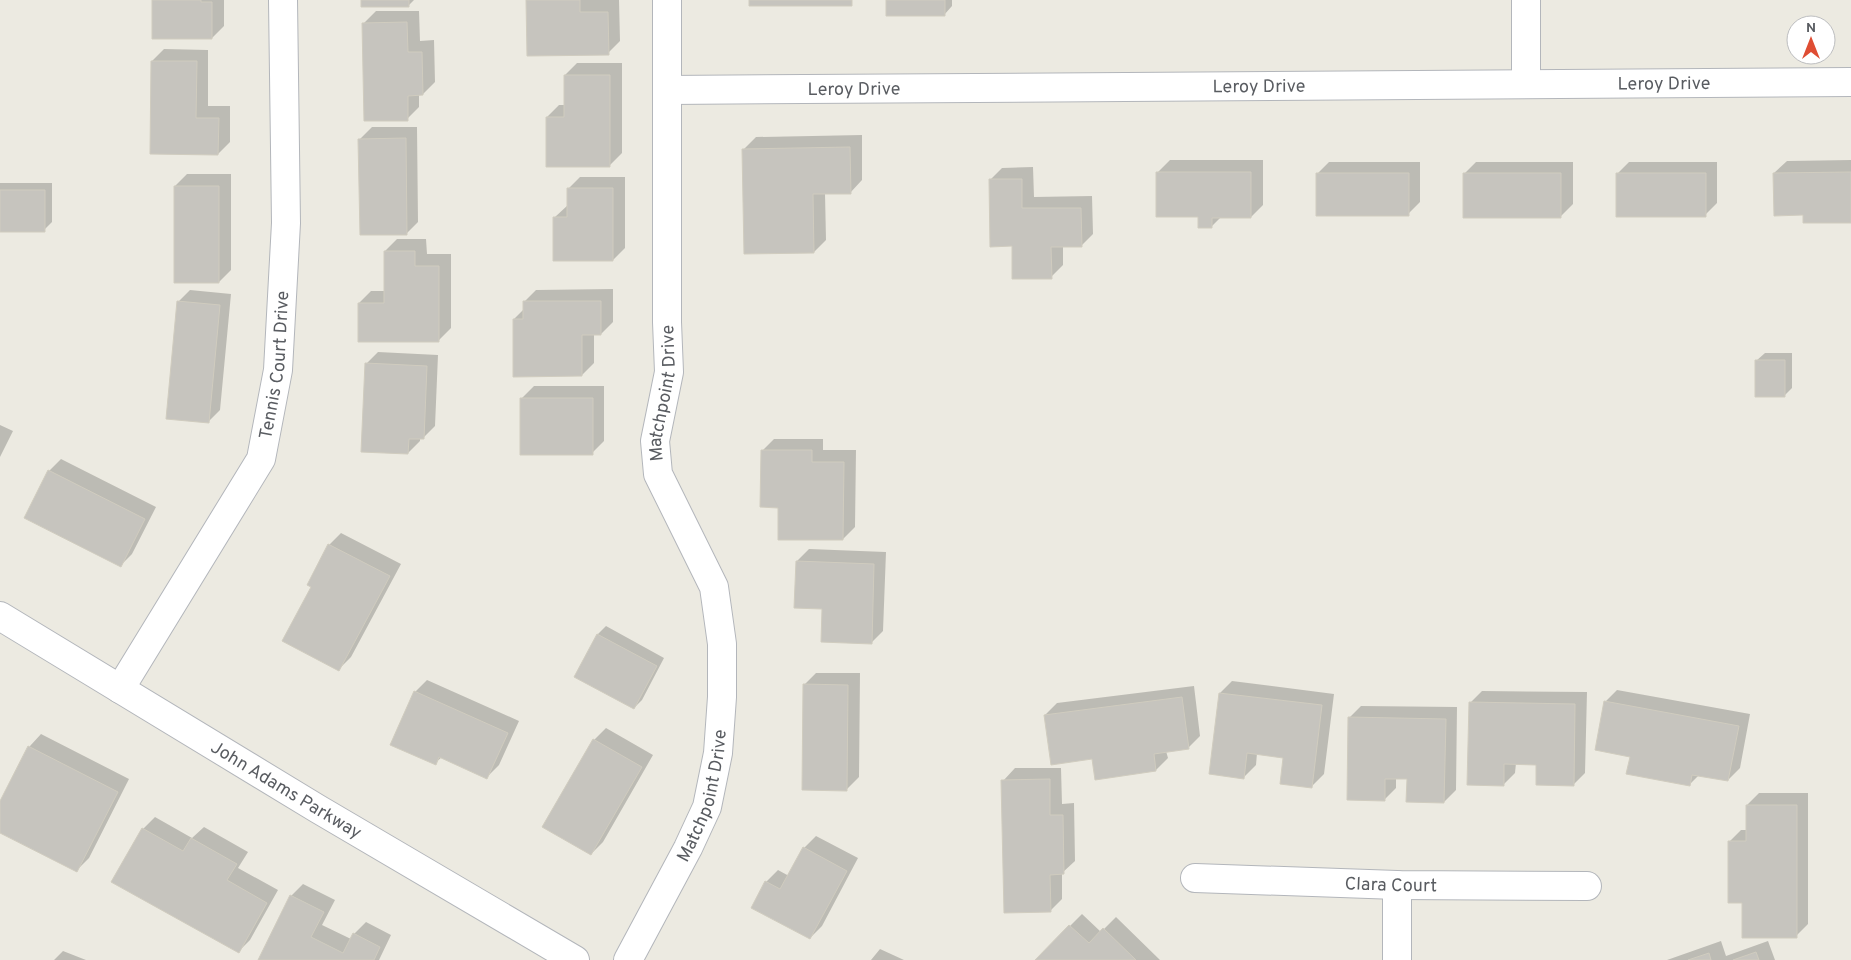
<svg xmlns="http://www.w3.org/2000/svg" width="1851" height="960" font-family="Overpass,sans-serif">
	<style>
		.shadow { fill: #0003 }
		.building { fill: #c6c4be; stroke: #d0ccbf }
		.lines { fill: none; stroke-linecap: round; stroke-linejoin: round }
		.minor-casing { stroke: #b3b6bb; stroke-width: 30 }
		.tertiary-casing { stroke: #b3b6bb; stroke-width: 30 }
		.minor { stroke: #fff; stroke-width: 28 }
		.tertiary { stroke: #fff; stroke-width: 28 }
		.labels { text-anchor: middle; stroke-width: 4.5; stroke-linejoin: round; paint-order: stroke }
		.street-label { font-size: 18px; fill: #595c61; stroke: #fff }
	</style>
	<rect width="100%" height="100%" fill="#eceae1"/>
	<path class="shadow" d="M153 0H224V26L212 38Z
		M363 0H414L408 6Z
		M528 0H619L620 41 608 53Z
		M887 0H952V6L944 15Z
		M376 11H419L420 41 434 40 435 82 423 94H419V107L407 119 364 23Z
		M164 49 208 50V106H230V142L218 154 152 61Z
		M577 63H622V153L610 165 547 117 559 105H565V75Z
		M372 127H417L418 222 406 234 360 139Z
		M862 135V180L850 193H825L826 240 814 252 744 149 756 137Z
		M1170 160H1263V205L1251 217H1221L1212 226 1158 172Z
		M1851 160V221L1804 214 1774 173 1787 161Z
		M1329 162H1420V202L1408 214 1317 174Z
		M1476 162H1573V204L1561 216 1464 174Z
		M1629 162H1717V203L1705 215 1617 174Z
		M1033 167 1034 197 1092 196 1093 234 1081 246H1063V265L1051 277 1013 245 990 180 1002 168Z
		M187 174H231V270L219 282 175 186Z
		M580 177H625V248L613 260 555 217 568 205V189Z
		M0 183H52V222L44 230H0Z
		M397 239H426L427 254H451V328L439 340 359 303 371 291H386L385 251Z
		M613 289V322L601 334H594V363L582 375 514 319 524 309V302L536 290Z
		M190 290 231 294 220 410 208 422 178 302Z
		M378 352 438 355 435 426 423 438H420V441L408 453 366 364Z
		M1765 353H1792V388L1784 396 1756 361Z
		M534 386H604V441L592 453 522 398Z
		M0 425 13 431 0 457Z
		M774 439H823V450H856L855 527 843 539 780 507 762 451Z
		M61 459 156 507 132 554 120 566 49 471Z
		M341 533 401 564 351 657 339 669 312 586 309 584 329 545Z
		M809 549 886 552 883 631 871 643 823 608 797 561Z
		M606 626 664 658 642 700 634 708 576 676 598 634Z
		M816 673H860L859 777 847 789 804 685Z
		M427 680 519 721 499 765 487 777 442 757 435 763 415 692Z
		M1232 681 1334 694 1324 774 1312 786 1284 757 1257 753 1256 765 1244 777 1220 693Z
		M1194 686 1200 736 1188 748 1166 751 1168 758 1156 770 1093 758 1045 715 1057 703Z
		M1617 690 1750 714 1740 768 1728 780 1699 775 1689 785 1631 756 1605 702Z
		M1482 691 1587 692 1585 773 1573 785 1538 764 1516 763 1515 773 1503 785 1470 703Z
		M1361 706 1457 707 1456 790 1444 802 1408 778H1396V788L1384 800 1349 718Z
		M606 728 653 755 603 842 591 854 544 826 594 740Z
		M41 734 129 779 89 858 77 870 0 831V804L30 746Z
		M1015 768H1061L1062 804 1074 803 1075 861 1062 873V899L1050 911 1003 781Z
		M1759 793H1808V924L1796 936 1743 901 1729 842 1741 830H1747V805Z
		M155 817 192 838 204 827 248 852 238 868 278 890 250 940 238 952 143 829Z
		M816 836 858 858 822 926 810 938 766 882 778 870 789 876 804 848Z
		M303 884 335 900 322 925 351 939 354 934 366 922 391 935 379 960H259L291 896Z
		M1082 914 1101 932 1116 917 1160 960H1036Z
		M1721 941 1726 956 1768 941 1775 960H1667Z
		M880 949 904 960H871Z
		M63 951 86 960H54Z"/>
	<path class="building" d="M152 0H201V2H212V39H152Z
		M361 0H409V7H361Z
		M526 0H580V12H608L609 55 527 56Z
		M749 0H852V6H749Z
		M886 0H945V16H886Z
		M407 22 408 52H422L423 95 408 96V121H364L362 23Z
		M151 61H197L196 118H219L218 155 150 154Z
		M564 75H610V167H546V117H564Z
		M406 138 407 235H360L358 139Z
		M850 147 851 194H813L814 253 744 254 742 149Z
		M1156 172H1251V218H1212V228H1198V217H1156Z
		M1851 172V223H1803V215L1774 216 1773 173Z
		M1316 173H1409V216H1316Z
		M1463 173H1561V218H1463Z
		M1616 173H1706V217H1616Z
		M989 179H1022V208H1081L1082 247H1051L1052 279H1012V246L990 247Z
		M174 186H219V283H174Z
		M567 188H613V261H553V217H567Z
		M0 190H45V232H0Z
		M384 251H415V266H439V342H358V303H384Z
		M177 301 220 305 209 423 166 419Z
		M523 301H601V335H582V376L513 377V319H523Z
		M1755 360H1785V397H1755Z
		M365 363 427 366 424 439H409L408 454 361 452Z
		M520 398H593V455H520Z
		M761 450H812V462H844L843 540H778V508L760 507Z
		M48 470 145 519 121 567 24 518Z
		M328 544 390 576 339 671 282 641 311 587 307 585Z
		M796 561 874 564 872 644 821 642 822 609 794 608Z
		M597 634 657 666 634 709 574 677Z
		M803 684 848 685 847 791 802 790Z
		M414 691 508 733 487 779 439 757 436 765 390 745Z
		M1219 693 1322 705 1312 788 1280 784 1283 758 1247 753 1244 779 1209 774Z
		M1182 697 1189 749 1154 754 1156 771 1095 780 1092 759 1051 765 1044 715Z
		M1604 701 1739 726 1728 781 1692 775 1690 786 1626 774 1630 757 1595 750Z
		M1469 702 1575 704 1574 786 1536 785V765L1504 764V786L1467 785Z
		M1348 717 1446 719 1444 803 1406 802 1407 779H1385V801L1347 800Z
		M593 739 642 767 591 855 542 827Z
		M28 746 118 792 77 872 0 833V801Z
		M1050 779V815H1063L1064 874 1050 875 1051 912 1004 913 1001 780Z
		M1746 805H1797V938H1742V903H1728V841H1746Z
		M142 828 183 851 191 838 237 864 227 880 267 903 239 953 111 882Z
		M803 847 847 871 810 939 751 908 765 881 780 889Z
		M290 895 324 912 311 937 343 953 353 933 380 947 374 960H258Z
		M1069 925 1089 943 1103 928 1136 960H1035Z
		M1756 952 1759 960H1733Z
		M1709 953 1711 960H1688Z"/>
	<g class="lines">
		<g class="minor-casing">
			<g id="minor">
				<path d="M1526 0V84"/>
				<path id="s1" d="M668 90 1851 82"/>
				<path id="s2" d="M120 689 261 459 278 370 286 223 283 0"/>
				<path id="s3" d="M1195 878 1397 885 1587 886"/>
				<path id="s4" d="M628 960 688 848 707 807 718 753 722 697V644L714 587 658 474 655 441 669 372 667 322V0"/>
				<path d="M1397 960V885"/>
			</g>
		</g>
		<g class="tertiary-casing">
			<g id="tertiary">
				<path id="s5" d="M0 616 318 809 575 960"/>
			</g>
		</g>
		<use href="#minor" class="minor"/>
		<use href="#tertiary" class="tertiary"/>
	</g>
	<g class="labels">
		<g class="street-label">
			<text dy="6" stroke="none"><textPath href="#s1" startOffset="996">Leroy Drive</textPath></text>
			<text dy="6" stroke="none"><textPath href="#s1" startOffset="591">Leroy Drive</textPath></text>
			<text dy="6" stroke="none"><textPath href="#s1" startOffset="186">Leroy Drive</textPath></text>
			<text dy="6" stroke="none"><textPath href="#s2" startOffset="365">Tennis Court Drive</textPath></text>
			<text dy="6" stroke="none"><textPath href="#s4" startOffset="602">Matchpoint Drive</textPath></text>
			<text dy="6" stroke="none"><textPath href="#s5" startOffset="335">John Adams Parkway</textPath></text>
			<text dy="6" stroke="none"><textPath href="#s4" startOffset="182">Matchpoint Drive</textPath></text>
			<text dy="6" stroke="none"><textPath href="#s3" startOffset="196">Clara Court</textPath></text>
		</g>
	</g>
	<g transform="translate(1811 40)"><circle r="24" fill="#ffffff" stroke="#bdbec0"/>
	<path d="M0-4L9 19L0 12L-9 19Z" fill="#df4d33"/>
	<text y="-8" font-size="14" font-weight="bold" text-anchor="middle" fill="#595c61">N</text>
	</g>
</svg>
